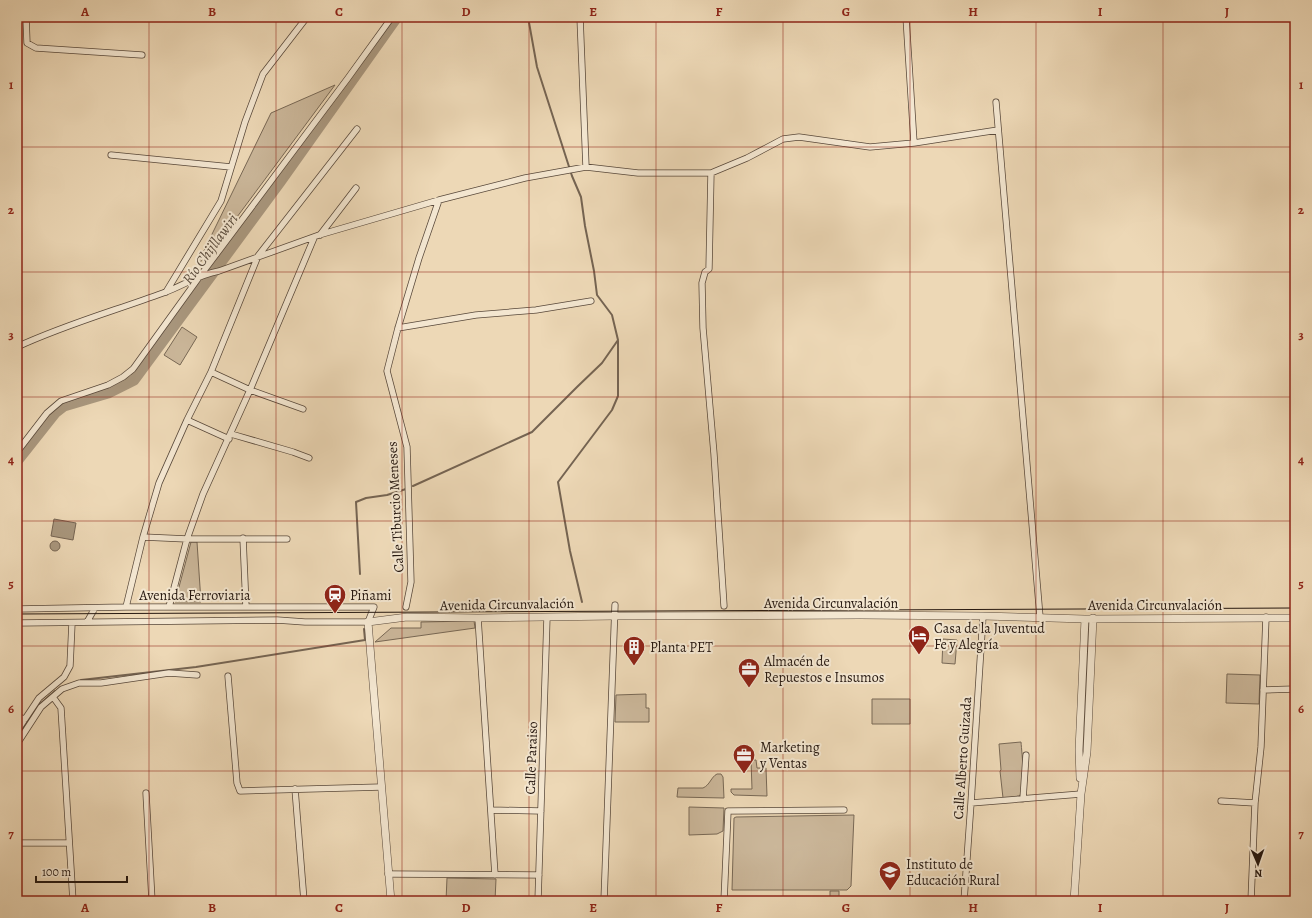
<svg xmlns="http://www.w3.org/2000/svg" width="1312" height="918" font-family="Alegreya,serif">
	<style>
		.green { fill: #cbb79a; stroke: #786855 }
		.water { fill: #a9977e; stroke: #756452 }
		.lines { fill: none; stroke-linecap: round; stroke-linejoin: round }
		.stream { stroke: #756452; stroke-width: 2 }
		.river { stroke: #a9977e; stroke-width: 11 }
		.minor-casing { stroke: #58483a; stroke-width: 7 }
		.tertiary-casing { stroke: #58483a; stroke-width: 8 }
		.minor { stroke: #f3e6d0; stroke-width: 5.5 }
		.tertiary { stroke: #f3e6d0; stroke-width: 7 }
		.tram { stroke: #261810; stroke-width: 1 }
		.grid { fill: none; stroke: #8f2418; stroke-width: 1; stroke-opacity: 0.55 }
		.labels { text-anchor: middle; stroke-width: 4; stroke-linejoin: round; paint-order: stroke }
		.street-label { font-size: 14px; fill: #261810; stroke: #f3e6d0 }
		.poi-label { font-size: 14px; fill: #261810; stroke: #f3e6d0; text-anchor: start }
		.water-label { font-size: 15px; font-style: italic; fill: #5a4b3c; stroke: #f3e6d0 }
		.neatline { fill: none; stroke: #8f2418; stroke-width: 1.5 }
		.grid-label { font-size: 13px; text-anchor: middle; font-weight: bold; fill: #8f2418 }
	</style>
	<rect width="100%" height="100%" fill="#edd8b6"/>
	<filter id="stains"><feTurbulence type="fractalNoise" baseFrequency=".005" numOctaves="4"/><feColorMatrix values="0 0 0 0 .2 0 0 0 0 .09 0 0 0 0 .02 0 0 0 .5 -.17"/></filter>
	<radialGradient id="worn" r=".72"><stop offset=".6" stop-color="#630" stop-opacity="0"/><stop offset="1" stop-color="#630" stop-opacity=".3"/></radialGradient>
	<path class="green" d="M335 85 211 252 197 265 271 113Z
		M182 327 197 337 180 365 164 355Z
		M191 542H197L201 602H175Z
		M474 621 475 628 375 642 391 628H421V622Z
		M943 639 957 640 955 664 942 663Z
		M1227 674 1260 675 1259 704 1226 703Z
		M646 694V708H649V722H615L616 695Z
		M872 699H910V724H872Z
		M1021 742C1022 755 1026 787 1019 797L1003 798 1000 771 1001 770 999 744Z
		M751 760H756L757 768H766L767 796 734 795 731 792V789H752Z
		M717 774H721L723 777 724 798 677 797 678 788H703C710 785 711 777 717 774Z
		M689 807 724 808 723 831 717 834 689 835Z
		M854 815 851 886 847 890H732L734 818 736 817Z
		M447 878 496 879 495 901H446Z
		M830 891H839V901H830Z"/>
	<path class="water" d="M54 519 76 523 73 540 51 536Z
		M50 546a5 5 0 1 1 10 0a5 5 0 1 1-10 0Z"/>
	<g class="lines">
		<path class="stream" d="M413 486 532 432 577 387 602 363 618 340 612 315 597 295 594 271 585 226 581 197 572 176 537 67 528 17
			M360 574 356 502 366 498 387 495 406 489
			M582 602 570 551 558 482 612 410 618 396V341
			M81 680 196 667 365 640 364 629
			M40 704 55 691
			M17 738 29 721"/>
		<path class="river" d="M17 461 55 413 64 406 108 393 134 380 280 182 397 17"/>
		<g class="minor-casing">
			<path id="minor" d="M26 17 27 43 36 48 142 55
				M580 17 586 167
				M906 17 914 143
				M996 102 1040 617
				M111 155 231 167
				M711 173 709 269 705 272 702 283 703 328 714 454 724 606
				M320 235 356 188
				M166 292 221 201 245 122 263 74 307 17
				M398 328 476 315 536 310 591 301
				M17 347C64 325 114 311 163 293 183 286 197 275 219 271L319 235 439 200 525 178 586 167 638 173H711L747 158 783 139 799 137 870 147 914 143 998 130
				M211 372 250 390 303 409
				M187 420 229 439
				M231 434 293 452 309 458
				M17 452 47 413 61 401 108 385 123 377 133 369 200 276 348 78 392 17
				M143 537 187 539H287
				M243 538 246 607
				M126 607 143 537 159 483 187 420 211 372 258 256 357 129
				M169 607 187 539 203 494 250 390 314 238
				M406 607 411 582 407 447 387 371 398 328 419 258 439 200
				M17 609 126 607H374L368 622H305L277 620 17 623
				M478 618 495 875
				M87 622 95 608
				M228 676 237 783 240 791 381 787
				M1263 690 1295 689
				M53 697 61 708 73 901
				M17 717 25 719
				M17 731 39 698 64 677 70 666 72 623
				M17 744 41 707 62 689 79 683H101L169 673 197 675
				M295 789 304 901
				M146 793 152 901
				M1023 799 1026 755
				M1221 801 1255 803
				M971 803 1081 794
				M491 810 541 811
				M17 843H68
				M388 874 539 875
				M538 901 547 617
				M604 901 615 605
				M724 901 728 811 844 810
				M964 901 971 803 983 616
				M1251 901 1255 803 1261 747 1266 617"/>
		</g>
		<g class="tertiary-casing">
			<path id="tertiary" d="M1080 778 1079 750 1085 619
				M391 901 368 622 407 617 478 618 615 616 860 615 983 616 1085 619 1295 618
				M1074 901 1081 794 1087 752 1093 618"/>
		</g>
		<use href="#minor" class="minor"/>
		<use href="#tertiary" class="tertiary"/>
		<path class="tram" d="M17 614 1295 608"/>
	</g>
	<path class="grid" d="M149 17V901M276 17V901M402 17V901M529 17V901M656 17V901M783 17V901M910 17V901M1036 17V901M1163 17V901M17 147H1295M17 272H1295M17 397H1295M17 521H1295M17 646H1295M17 771H1295"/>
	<defs>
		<g id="station-pin" transform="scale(1.15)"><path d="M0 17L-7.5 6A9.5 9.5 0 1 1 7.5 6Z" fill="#8f2418" stroke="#f3e6d0"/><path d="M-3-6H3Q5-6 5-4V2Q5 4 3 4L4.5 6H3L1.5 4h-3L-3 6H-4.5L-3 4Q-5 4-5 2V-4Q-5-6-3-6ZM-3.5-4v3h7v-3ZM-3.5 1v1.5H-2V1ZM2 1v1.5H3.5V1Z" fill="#fff"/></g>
		<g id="hotel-pin" transform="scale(1.15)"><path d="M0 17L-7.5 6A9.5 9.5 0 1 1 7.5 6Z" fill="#8f2418" stroke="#f3e6d0"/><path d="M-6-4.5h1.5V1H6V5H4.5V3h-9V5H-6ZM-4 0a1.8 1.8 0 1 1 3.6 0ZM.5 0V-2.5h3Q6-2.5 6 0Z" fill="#fff"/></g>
		<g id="building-pin" transform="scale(1.15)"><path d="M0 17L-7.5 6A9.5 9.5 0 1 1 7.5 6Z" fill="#8f2418" stroke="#f3e6d0"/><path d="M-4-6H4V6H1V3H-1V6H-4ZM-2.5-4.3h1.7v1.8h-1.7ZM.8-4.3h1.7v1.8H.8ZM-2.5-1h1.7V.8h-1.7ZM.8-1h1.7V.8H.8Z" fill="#fff"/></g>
		<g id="office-pin" transform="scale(1.15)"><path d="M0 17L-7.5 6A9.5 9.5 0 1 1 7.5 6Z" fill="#8f2418" stroke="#f3e6d0"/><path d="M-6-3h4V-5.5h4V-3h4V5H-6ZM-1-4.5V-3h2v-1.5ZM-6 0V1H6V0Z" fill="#fff"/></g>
		<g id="university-pin" transform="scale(1.15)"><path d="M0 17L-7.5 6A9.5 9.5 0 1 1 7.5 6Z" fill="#8f2418" stroke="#f3e6d0"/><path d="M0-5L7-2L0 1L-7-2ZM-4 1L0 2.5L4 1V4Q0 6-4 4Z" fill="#fff"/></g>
	</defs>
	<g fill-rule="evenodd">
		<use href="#station-pin" x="335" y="595"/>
		<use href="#hotel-pin" x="919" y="636"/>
		<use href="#building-pin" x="634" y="647"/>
		<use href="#office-pin" x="749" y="669"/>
		<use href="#office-pin" x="744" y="755"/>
		<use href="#university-pin" x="890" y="872"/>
	</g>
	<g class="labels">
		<g class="street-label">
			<text transform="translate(395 507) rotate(-93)" y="5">Calle Tiburcio Meneses</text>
			<text x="195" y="600">Avenida Ferroviaria</text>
			<text x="831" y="608">Avenida Circunvalación</text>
			<text transform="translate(507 604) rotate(-1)" y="5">Avenida Circunvalación</text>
			<text x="1155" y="610">Avenida Circunvalación</text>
			<text transform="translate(531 758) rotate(-88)" y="5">Calle Paraiso</text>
			<text transform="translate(962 758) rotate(-86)" y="5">Calle Alberto Guizada</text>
		</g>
		<g class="poi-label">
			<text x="350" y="600">Piñami</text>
			<text x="934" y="633">Casa de la Juventud<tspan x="934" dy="16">Fe y Alegría</tspan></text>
			<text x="650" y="652">Planta PET</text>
			<text x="764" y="666">Almacén de<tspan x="764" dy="16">Repuestos e Insumos</tspan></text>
			<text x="760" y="752">Marketing<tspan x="760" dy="16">y Ventas</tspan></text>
			<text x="906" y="869">Instituto de<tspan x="906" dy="16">Educación Rural</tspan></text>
		</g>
		<g class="water-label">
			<text transform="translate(210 249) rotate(-54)" y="5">Río Chijllawiri</text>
		</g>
	</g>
	<rect width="1312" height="918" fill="none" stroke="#edd8b6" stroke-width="44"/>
	<g transform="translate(1258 864) rotate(178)" stroke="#f3e6d0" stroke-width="3" paint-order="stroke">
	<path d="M0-3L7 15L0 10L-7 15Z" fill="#261810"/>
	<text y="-6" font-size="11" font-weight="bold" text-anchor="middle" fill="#261810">N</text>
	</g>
	<path d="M36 876v6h91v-6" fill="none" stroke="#261810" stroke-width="2"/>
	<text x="42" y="876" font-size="12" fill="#261810" stroke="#f3e6d0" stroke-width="3" paint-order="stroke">100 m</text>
	<rect x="22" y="22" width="1268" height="874" class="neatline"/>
	<g class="grid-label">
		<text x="85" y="16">A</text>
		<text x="212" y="16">B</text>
		<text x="339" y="16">C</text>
		<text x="466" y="16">D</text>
		<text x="593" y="16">E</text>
		<text x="719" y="16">F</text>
		<text x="846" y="16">G</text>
		<text x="973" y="16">H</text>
		<text x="1100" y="16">I</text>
		<text x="1227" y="16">J</text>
		<text x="11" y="89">1</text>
		<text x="1301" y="89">1</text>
		<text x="11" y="214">2</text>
		<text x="1301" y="214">2</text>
		<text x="11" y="339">3</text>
		<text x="1301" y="339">3</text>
		<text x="11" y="464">4</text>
		<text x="1301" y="464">4</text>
		<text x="11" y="588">5</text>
		<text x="1301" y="588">5</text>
		<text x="11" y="713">6</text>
		<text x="1301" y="713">6</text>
		<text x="11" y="838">7</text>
		<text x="1301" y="838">7</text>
		<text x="85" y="912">A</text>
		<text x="212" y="912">B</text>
		<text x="339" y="912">C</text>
		<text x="466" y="912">D</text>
		<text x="593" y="912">E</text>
		<text x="719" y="912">F</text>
		<text x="846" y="912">G</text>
		<text x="973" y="912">H</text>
		<text x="1100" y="912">I</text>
		<text x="1227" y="912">J</text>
	</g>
	<rect width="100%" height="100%" filter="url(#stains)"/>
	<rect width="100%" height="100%" fill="url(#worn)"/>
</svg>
